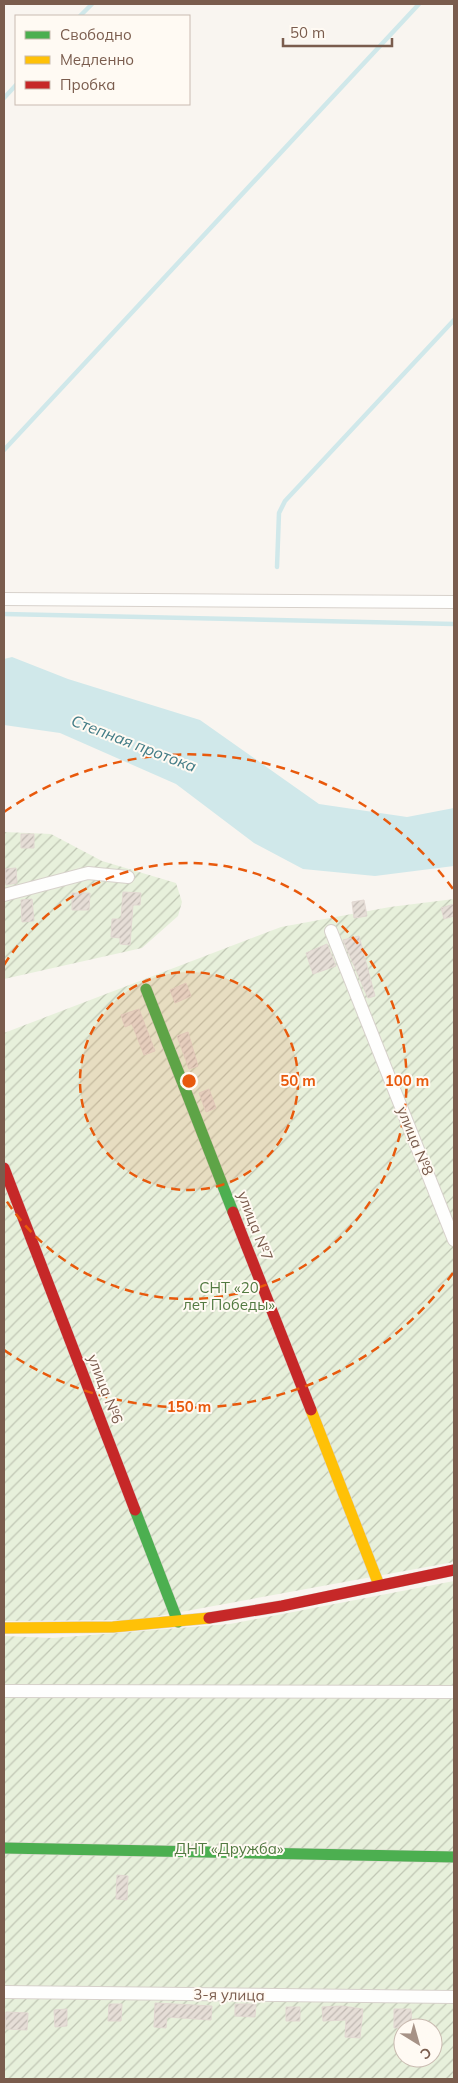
<svg xmlns="http://www.w3.org/2000/svg" width="458" height="2083" font-family="Mulish,sans-serif">
	<style>
		.garden { fill: url(#garden-furrows); fill-rule: evenodd }
		.water { fill: #d0e8ea }
		.lines { fill: none; stroke-linecap: round; stroke-linejoin: round }
		.stream { stroke: #d0e8ea; stroke-width: 4.5 }
		.building { fill: url(#building-hatch); stroke: #e2d8d2 }
		.street-casing { stroke: #d7d1cb; stroke-width: 14 }
		.fast-casing { stroke: #d9d2cb; stroke-width: 12 }
		.slow-casing { stroke: #d9d2cb; stroke-width: 12 }
		.jam-casing { stroke: #d9d2cb; stroke-width: 12 }
		.street { stroke: #fefefd; stroke-width: 12 }
		.fast { stroke: #4caf50; stroke-width: 11 }
		.slow { stroke: #ffc107; stroke-width: 11 }
		.jam { stroke: #c62828; stroke-width: 11 }
		.ring { fill: none; stroke: #e8590c; stroke-width: 2.5; stroke-dasharray: 9 6 }
		.labels { text-anchor: middle; stroke-width: 4; stroke-linejoin: round; paint-order: stroke }
		.street-label { font-size: 15px; fill: #7a5c4d; stroke: #fffaf3 }
		.park-label { font-size: 15px; fill: #537a41; stroke: #fffaf3 }
		.water-label { font-size: 16px; font-style: italic; fill: #437c86; stroke: #fffaf3 }
		.centre { fill: #e8590c; stroke: #fffaf3; stroke-width: 2.5 }
		.ring-label { font-size: 15px; text-anchor: middle; font-weight: bold; fill: #e8590c; stroke: #fffaf3; stroke-width: 4; stroke-linejoin: round; paint-order: stroke }
	</style>
	<defs>
		<pattern id="garden-furrows" width="10" height="10" patternUnits="userSpaceOnUse" patternTransform="scale(1.25)"><rect width="10" height="10" fill="#e7f0db"/><path d="M-1 1l2-2M0 10L10 0M9 11l2-2" fill="none" stroke="#c0c6b4"/></pattern>
		<pattern id="building-hatch" width="6" height="6" patternUnits="userSpaceOnUse" patternTransform="scale(1.25)"><rect width="6" height="6" fill="#e6ded7"/><path d="M-1 1l2-2M0 6l6-6M5 7l2-2" fill="none" stroke="#bfb7b1"/></pattern>
	</defs>
	<rect width="100%" height="100%" fill="#f9f5f0"/>
	<path class="garden" d="M4 832 51 834 102 861 176 883 182 902 178 916 142 948 4 979Z
		M454 899V1562L137 1620 4 1621V1033L281 927 390 907Z
		M454 1581V2079H4V1636L53 1638 230 1624ZM403 2028H433V2058H403Z"/>
	<path class="water" d="M12 657 68 679 200 720 319 804 407 817 454 808V866L375 876 303 869 254 843 176 784 60 733 4 725V659Z"/>
	<g class="lines">
		<path class="stream" d="M80 16 92 4
			M4 98 16 85
			M4 450 419 4
			M277 567 279 513 285 501 454 320
			M4 614 454 624"/>
	</g>
	<path class="building" d="M21 834H34V848H21Z
		M16 868 17 883 6 885 5 869Z
		M123 892 141 893 140 905H133L130 945 120 944V938L111 937 112 919H121Z
		M72 893H90L89 910H72Z
		M32 899 34 921 22 922 21 900Z
		M364 900 367 916 354 918 352 902Z
		M454 904V916L444 919 441 908Z
		M359 936 375 996 368 998 343 940Z
		M327 944 336 966 313 974 306 953Z
		M186 983 191 996 175 1003 170 990Z
		M139 1009 155 1051 144 1055 132 1024 125 1027 121 1015Z
		M188 1032 198 1066 189 1069 177 1036Z
		M209 1089 216 1108 206 1112 199 1093Z
		M117 1875 128 1876 127 1900 116 1899Z
		M155 2003 212 2006 211 2020 167 2017 166 2028 154 2027Z
		M109 2004H122L121 2021H108Z
		M235 2004H256L255 2017 235 2016Z
		M342 2006 363 2009 360 2038 345 2037 346 2020 323 2021 322 2007Z
		M286 2007H300V2021H286Z
		M67 2009V2026L55 2027 54 2010Z
		M394 2009H411L412 2028H394Z
		M6 2012 28 2013 27 2030 5 2029Z"/>
	<g class="lines">
		<g class="street-casing">
			<path id="street" d="M4 599 454 602
				M4 895 88 873 128 877
				M331 931 454 1240
				M4 1691 454 1692
				M4 1992 454 1997"/>
		</g>
		<g class="fast-casing">
			<path id="fast" d="M146 989 233 1212
				M135 1510 178 1622
				M4 1848 454 1857"/>
		</g>
		<g class="slow-casing">
			<path id="slow" d="M311 1410 379 1585
				M4 1628 113 1627 209 1618"/>
		</g>
		<g class="jam-casing">
			<path id="jam" d="M4 1168 135 1510
				M233 1212 311 1410
				M209 1618 282 1606 454 1570"/>
		</g>
		<use href="#street" class="street"/>
		<use href="#fast" class="fast"/>
		<use href="#slow" class="slow"/>
		<use href="#jam" class="jam"/>
	</g>
	<circle cx="189" cy="1081" r="109" fill="#e8590c" fill-opacity=".12"/>
	<g class="ring">
		<circle cx="189" cy="1081" r="109"/>
		<path d="M4 965A218 218 0 1 1 4 1197"/>
		<path d="M453 1273A326 326 0 0 1 4 1350M4 812A326 326 0 0 1 453 889"/>
	</g>
	<g class="labels">
		<g class="street-label">
			<text transform="translate(415 1141) rotate(68)" y="5">улица №8</text>
			<text transform="translate(255 1226) rotate(69)" y="5">улица №7</text>
			<text transform="translate(105 1389) rotate(69)" y="5">улица №6</text>
			<text transform="translate(229 1995) rotate(1)" y="5">3-я улица</text>
		</g>
		<g class="park-label">
			<text x="229" y="1293">СНТ «20<tspan x="229" dy="17">лет Победы»</tspan></text>
			<text x="229" y="1854">ДНТ «Дружба»</text>
		</g>
		<g class="water-label">
			<text transform="translate(134 743) rotate(21)" y="6">Степная протока</text>
		</g>
	</g>
	<circle cx="189" cy="1081" r="8" class="centre"/>
	<g class="ring-label">
		<text x="298" y="1086">50 m</text>
		<text x="407" y="1086">100 m</text>
		<text x="189" y="1412">150 m</text>
	</g>
	<rect width="458" height="2083" fill="none" stroke="#7a5c4d" stroke-width="10"/>
	<rect x="15" y="15" width="175" height="90" fill="#fffaf3" stroke="#cabbb1"/>
	<rect x="25" y="31" width="25" height="8" fill="#4caf50" stroke="#cabbb1"/>
	<text x="60" y="40" font-size="15" fill="#7a5c4d">Свободно</text>
	<rect x="25" y="56" width="25" height="8" fill="#ffc107" stroke="#cabbb1"/>
	<text x="60" y="65" font-size="15" fill="#7a5c4d">Медленно</text>
	<rect x="25" y="81" width="25" height="8" fill="#c62828" stroke="#cabbb1"/>
	<text x="60" y="90" font-size="15" fill="#7a5c4d">Пробка</text>
	<g transform="translate(418 2043) rotate(143)"><circle r="24" fill="#fffaf3" stroke="#cabbb1"/>
	<path d="M0-4L9 19L0 12L-9 19Z" fill="#a69286"/>
	<text y="-8" font-size="14" font-weight="bold" text-anchor="middle" fill="#7a5c4d">С</text>
	</g>
	<path d="M283 38v8h109v-8" fill="none" stroke="#7a5c4d" stroke-width="2.5"/>
	<text x="290" y="38" font-size="15" fill="#7a5c4d" stroke="#fffaf3" stroke-width="4" paint-order="stroke">50 m</text>
</svg>
